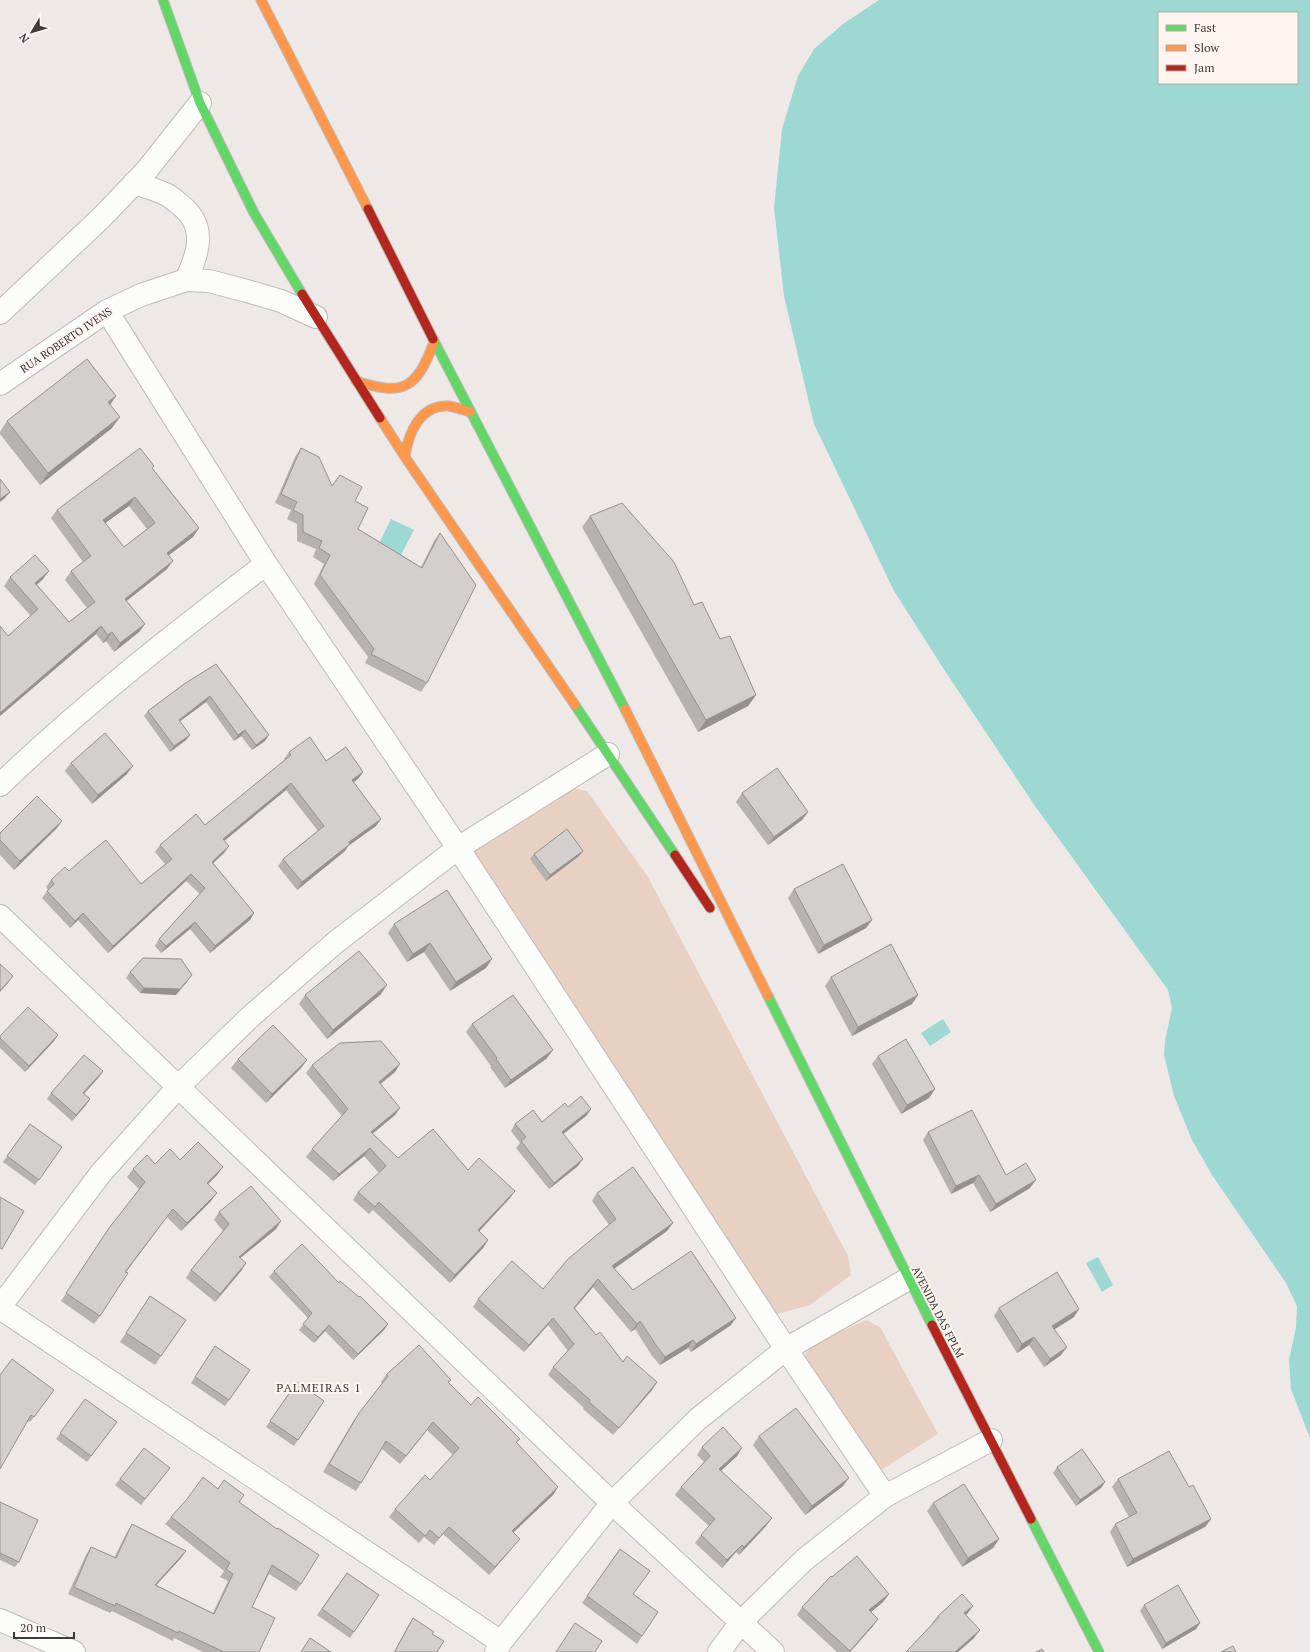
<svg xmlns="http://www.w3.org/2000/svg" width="1310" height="1652" font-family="'PT Serif',serif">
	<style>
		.green { fill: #e8d0c2 }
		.water { fill: #9dd8d3; fill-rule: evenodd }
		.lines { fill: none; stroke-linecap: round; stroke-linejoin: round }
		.street-casing { stroke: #bfbbb9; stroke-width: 24 }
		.fast-casing { stroke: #bfbbb9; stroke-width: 11 }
		.slow-casing { stroke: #bfbbb9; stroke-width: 11 }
		.jam-casing { stroke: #bfbbb9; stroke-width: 11 }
		.street { stroke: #fcfcfb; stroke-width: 22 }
		.fast { stroke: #63d668; stroke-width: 9 }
		.slow { stroke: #ff974d; stroke-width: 9 }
		.jam { stroke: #b3261e; stroke-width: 9 }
		.wall { fill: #b5b2b0; fill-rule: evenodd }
		.shaded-wall { fill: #949190 }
		.building { fill: #d3cfcd; stroke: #949190; fill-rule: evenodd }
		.labels { text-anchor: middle; stroke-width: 4; stroke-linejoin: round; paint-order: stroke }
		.street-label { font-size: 11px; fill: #3e3a38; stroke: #fff5f0 }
		.neighbourhood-label { font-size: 12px; letter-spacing: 1px; fill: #3e3a38; stroke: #fff5f0 }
	</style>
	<rect width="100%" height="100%" fill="#eee9e6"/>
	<path class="green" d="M562 787 587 791 648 877 848 1256 851 1275 810 1305 777 1314 760 1296 471 857 479 838Z
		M866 1320 880 1327 938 1434 881 1470 864 1456 802 1359 812 1345Z"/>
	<path class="water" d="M879 0H1310V1438L1291 1389 1289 1360 1296 1327 1297 1306 1286 1283 1212 1175 1192 1140 1174 1096 1164 1055 1165 1041 1172 1008 1168 990 1035 806 945 671 894 591 814 424 784 296 774 208 782 129 798 76 814 49 843 24ZM1159 13H1297V83H1159Z
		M391 519 414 530 399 559 377 548Z
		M943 1019 951 1032 930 1046 921 1033Z
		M1098 1257 1113 1285 1102 1292 1086 1263Z"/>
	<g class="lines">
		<g class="street-casing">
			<path id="street" d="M134 183C144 186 154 189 163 193 169 195 174 200 178 203 208 225 199 252 186 280
				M107 311 266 564 458 848 786 1349 885 1496
				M0 313 101 218 146 171 200 103
				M0 384 107 311 141 295 186 280 209 281 247 291 281 301 316 317
				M0 785C83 705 174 634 266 564
				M0 916 612 1503 773 1652
				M0 1307 101 1173 178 1087 250 1017 336 942 458 848 608 754
				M0 1308 501 1642
				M0 1620 74 1652
				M496 1652 501 1642 612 1503 698 1419 786 1349 908 1279
				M719 1652 741 1622 804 1560 885 1496 991 1440"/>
		</g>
		<g class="fast-casing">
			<path id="fast" d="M163 0 200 103 254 213 302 294
				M433 339 625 709
				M575 705 675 855
				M768 996 932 1325
				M1031 1519 1099 1652"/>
		</g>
		<g class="slow-casing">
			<path id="slow" d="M261 0 368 209
				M356 381C404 397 417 388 434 342
				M380 418 405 457 575 705
				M405 457C408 434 420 404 449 406 456 407 463 410 470 412
				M625 709 768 996"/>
		</g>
		<g class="jam-casing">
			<path id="jam" d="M368 209 433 339
				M302 294 380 418
				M675 855 710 908
				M932 1325 1031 1519"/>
		</g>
		<use href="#street" class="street"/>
		<use href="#fast" class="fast"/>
		<use href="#slow" class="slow"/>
		<use href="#jam" class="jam"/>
	</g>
	<path class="wall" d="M110 405 112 428 40 485 0 434V432L7 421Z
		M301 448 332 486 355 501 358 529 421 567 434 541 440 533 427 683 421 692 365 663 368 657 314 584 324 564 313 557 316 549 297 541V524L287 519 291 510 275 503 295 457Z
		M152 468 199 528 193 537 169 555 167 569 126 601 145 624 139 632 114 652 106 641 103 643 96 634 0 716V626L8 636 31 616 4 586 10 577 43 579 37 585 69 622 87 608 65 580 71 571 83 562 51 518 57 510ZM129 506 147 529 124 547 105 523Z
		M590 516 694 605 756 695 748 706 698 732 582 527Z
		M216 664 265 741 252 750 241 736 234 741 206 702 180 721 186 740 170 752 144 716 148 711Z
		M289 752 326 761 363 772 358 779 353 782 381 819 376 826 348 846 345 851 297 890 278 866 283 859 318 831 286 790 224 841 229 846 224 853 213 863 254 913 250 920 210 953 190 929 161 953 155 946 159 939 200 894 186 881 108 953 78 920 70 928 42 898 48 890 46 887 51 880 69 871 141 884 165 864 155 852 160 845 205 825 285 761 284 759Z
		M71 763 127 774 92 804 65 771Z
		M742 793 808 812 802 820 768 845 736 802Z
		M62 821 56 829 14 870 0 855V833Z
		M534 854 579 856 546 881 530 859Z
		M794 889 872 920 866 928 818 954 788 898Z
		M394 924 486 968 450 991 424 952 407 962 388 933Z
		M130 972 188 981 176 995 140 993 126 978Z
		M831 977 912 1004 852 1036 825 986Z
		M381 994 327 1039 299 1004 305 995Z
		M472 1024 553 1050 546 1059 505 1088 490 1067 491 1066 466 1032Z
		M0 1036 54 1041 25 1072 0 1048Z
		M878 1056 935 1089 929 1098 901 1114 872 1064Z
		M238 1059 307 1060 301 1068 266 1103 231 1068Z
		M400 1064 395 1072 381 1084 395 1115 372 1134 398 1158 468 1170 510 1198 479 1231 488 1240 483 1248 450 1283 373 1210 369 1214 353 1200 358 1192 379 1173 364 1156 333 1181 306 1157 312 1149 342 1116 306 1073 312 1065Z
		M103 1071 99 1077 84 1094 90 1099 86 1105 72 1121 47 1099 51 1093Z
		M568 1107 591 1109 586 1116 563 1134 578 1166 549 1189 516 1148 520 1143 511 1131 515 1124 542 1122Z
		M30 1124 62 1147 35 1185 3 1162Z
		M928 1132 1006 1175 1030 1188 990 1212 973 1183 951 1194 923 1140Z
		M180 1160 217 1175 208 1184 211 1201 181 1231 167 1217 126 1272 100 1316 94 1324 61 1301 104 1236 139 1189 127 1177 133 1169 155 1164Z
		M597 1193 667 1231 614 1268 633 1290 731 1325 691 1352 688 1348 660 1365 652 1356 635 1329 631 1332 593 1287 575 1308 596 1335 623 1362 657 1382 652 1390 613 1435 583 1409 584 1408 548 1375 553 1367 568 1351 548 1325 524 1352 473 1307 478 1299 543 1289 609 1225 592 1201Z
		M219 1212 276 1229 240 1258 246 1263 241 1271 215 1302 186 1278 191 1270 223 1231 214 1220Z
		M274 1271 339 1283 388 1324 384 1330 353 1360 325 1331 314 1343 299 1330 308 1318 269 1277Z
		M150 1296 161 1356 155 1365 120 1342Z
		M999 1308 1074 1317 1055 1329 1061 1355 1044 1367 1029 1345 1017 1353 994 1316Z
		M215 1346 250 1370 225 1406 191 1383Z
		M0 1375 54 1390 30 1422 28 1421Z
		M386 1375 451 1380 448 1383 471 1405 520 1439 516 1443 558 1487 553 1495 513 1533 520 1539 514 1546 489 1575 443 1534 434 1545 424 1537 419 1543 389 1517 395 1509 430 1480 453 1455 427 1430 400 1464 382 1449 361 1483 356 1491 323 1472 354 1420 382 1383 381 1382Z
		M297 1382 324 1401 294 1446 266 1427Z
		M85 1399 117 1422 87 1462 56 1439Z
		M759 1436 843 1486 805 1515 753 1445Z
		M702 1447 742 1448 737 1456 721 1471 766 1526 739 1555 736 1552 722 1568 695 1543 701 1535 709 1526 675 1495 681 1487 704 1462 697 1455Z
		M1057 1467 1105 1482 1101 1488 1076 1506 1053 1473Z
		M170 1468 141 1505 115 1485 120 1479Z
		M1118 1479 1189 1487 1211 1519 1205 1527 1127 1567 1110 1532 1115 1524 1129 1517 1112 1487Z
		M218 1489 239 1502 301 1584 296 1591 269 1574 252 1607 259 1652H203L174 1638 173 1641 112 1611 110 1613 68 1594 86 1555 91 1547 114 1558 127 1532 132 1524 186 1551 181 1558 156 1585 213 1613 228 1581 220 1577 224 1571 165 1524 171 1517Z
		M0 1502 19 1562 15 1567 0 1560Z
		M933 1503 999 1539 993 1548 962 1567 927 1511Z
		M620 1549 633 1594 658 1612 637 1644 582 1603Z
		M347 1573 379 1595 350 1638 317 1615Z
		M832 1577 889 1594 883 1602 871 1612 873 1626 850 1652H837L797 1615 802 1607Z
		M1144 1605 1200 1623 1196 1629 1162 1649 1140 1611Z
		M973 1606 966 1615 974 1638 958 1652H906L933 1624 932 1623 938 1616Z
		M413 1618 432 1634 437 1652H394L409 1624Z"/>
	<path class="shaded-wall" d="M116 396 108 408V402Z
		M120 417 112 428 40 485 48 473Z
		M10 492 5 498 0 502V499Z
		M135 497 129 506 97 529 103 520Z
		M199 528 193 537 161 561 167 553Z
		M173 561 167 569 119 607 125 599Z
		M49 571 43 579 29 591 35 583Z
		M145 624 139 632 114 652 120 643Z
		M101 626 96 634 0 716V713Z
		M112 632 106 641 103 643 108 635Z
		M756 695 748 706 698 732 706 720Z
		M210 696 206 702 175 725 179 720Z
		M245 730 241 736 234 741 238 735Z
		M190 735 186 740 170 752 174 746Z
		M269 735 265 741 252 750 256 745Z
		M133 766 127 774 92 804 98 795Z
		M363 772 358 779 347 787 352 780Z
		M291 783 286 790 218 846 223 839Z
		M808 812 802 820 768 845 774 837Z
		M381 819 376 826 348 846 345 851 297 890 302 882 349 842Z
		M62 821 56 829 14 870 20 861Z
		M229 846 224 853 207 869 212 862Z
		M583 851 579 856 546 881 550 875Z
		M191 874 186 881 108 953 113 946Z
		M83 913 78 920 70 928 75 921Z
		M254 913 250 920 210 953 215 946Z
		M872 920 866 928 818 954 824 945Z
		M195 922 190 929 161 953 166 946Z
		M430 943 424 952 407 962 413 954Z
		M492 959 486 968 450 991 456 982Z
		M192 975 176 995 140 993 144 988Z
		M13 976 8 983 0 992V991Z
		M387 985 381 994 327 1039 333 1030Z
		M918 995 912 1004 852 1036 858 1027Z
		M58 1035 54 1041 25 1072 29 1066Z
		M553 1050 546 1059 505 1088 511 1080Z
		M307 1060 301 1068 266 1103 272 1094Z
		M400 1064 395 1072 373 1089 379 1082Z
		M103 1071 99 1077 79 1099 83 1093Z
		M935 1089 929 1098 901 1114 907 1105Z
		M90 1099 86 1105 72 1121 76 1115Z
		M400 1108 395 1115 365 1140 371 1132Z
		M591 1109 586 1116 557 1139 562 1132Z
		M370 1148 364 1156 333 1181 339 1174Z
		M583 1159 578 1166 549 1189 554 1183Z
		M223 1167 217 1175 201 1191 207 1183Z
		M979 1175 973 1183 951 1194 956 1186Z
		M1036 1180 1030 1188 990 1212 996 1204Z
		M515 1191 510 1198 473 1238 478 1230Z
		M217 1193 211 1201 181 1231 187 1223Z
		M173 1209 167 1217 120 1280 125 1272Z
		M281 1221 276 1229 233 1264 239 1257Z
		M673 1223 667 1231 607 1274 612 1266Z
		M488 1240 483 1248 450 1283 455 1275Z
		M246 1263 241 1271 215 1302 220 1294Z
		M598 1279 593 1287 569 1315 574 1308Z
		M1079 1309 1074 1317 1047 1334 1052 1326Z
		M553 1318 548 1325 524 1352 529 1345Z
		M736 1318 731 1325 691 1352 696 1344Z
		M640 1321 635 1329 631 1332 637 1324Z
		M388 1324 384 1330 353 1360 358 1354Z
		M329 1325 325 1331 314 1343 318 1337Z
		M1034 1337 1029 1345 1017 1353 1022 1344Z
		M693 1340 688 1348 660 1365 665 1357Z
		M1067 1347 1061 1355 1044 1367 1050 1359Z
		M657 1382 652 1390 613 1435 619 1428Z
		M433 1422 427 1430 400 1464 406 1456Z
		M742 1448 737 1456 714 1477 719 1469Z
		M849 1478 843 1486 805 1515 812 1506Z
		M1105 1482 1101 1488 1076 1506 1080 1500Z
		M558 1487 553 1495 506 1539 512 1531Z
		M772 1518 766 1526 739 1555 744 1547Z
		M1211 1519 1205 1527 1127 1567 1133 1559Z
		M520 1539 514 1546 489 1575 495 1567Z
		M999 1539 993 1548 962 1567 968 1558Z
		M742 1545 736 1552 722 1568 727 1560Z
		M186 1551 181 1558 150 1592 155 1585Z
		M889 1594 883 1602 864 1618 869 1610Z
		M973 1606 967 1614 959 1621 964 1613Z
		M878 1619 873 1626 850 1652H849Z
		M1200 1623 1196 1629 1162 1649 1166 1643Z
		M980 1630 974 1638 958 1652H955Z"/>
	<path class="building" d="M87 359 116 396 108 402 120 417 48 473 7 421Z
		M140 448 154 466 152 468 199 528 167 553 173 561 125 599 145 624 120 643 112 632 108 635 101 626 0 713V626L8 636 38 609 10 577 35 555 49 571 35 583 69 622 95 602 71 571 91 556 57 510ZM135 497 155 523 124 547 103 520Z
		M301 448 319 457 332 486 340 475 362 487 355 501 368 508 358 529 422 568 440 533 476 585 427 683 371 654 374 649 320 575 330 555 319 548 322 541 303 532V515L293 510 297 502 281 494Z
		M0 479 10 492 0 499Z
		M622 503 674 562 694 605 702 602 720 639 730 636 756 695 706 720 590 516Z
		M216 664 269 735 256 745 245 730 238 735 210 696 179 720 190 735 174 746 148 711 184 684Z
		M105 733 133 766 98 795 71 763Z
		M310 737 326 761 346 747 363 772 352 780 381 819 349 842 350 844 302 882 283 859 324 826 291 783 223 839 229 846 212 862 254 913 215 946 195 922 166 946 159 939 205 888 191 874 113 946 83 913 75 921 47 891 54 884 51 880 65 867 69 871 86 856 106 840 141 884 172 859 160 845 196 814 205 825 291 755 289 752Z
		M777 768 808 812 774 837 742 793Z
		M37 796 62 821 20 861 0 840V833Z
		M567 829 583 851 550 875 534 854Z
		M843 864 872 920 824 945 794 889Z
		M447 890 492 959 456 982 430 943 413 954 394 924Z
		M891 944 918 995 858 1027 831 977Z
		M359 951 387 985 333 1030 305 995Z
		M143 958 181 959 192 975 180 989 144 988 130 972Z
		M0 964 13 976 0 991Z
		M513 995 553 1050 511 1080 496 1059 497 1058 472 1024Z
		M28 1007 58 1035 29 1066 0 1038V1036Z
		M273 1025 307 1060 272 1094 238 1059Z
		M906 1039 935 1089 907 1105 878 1056Z
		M381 1041 400 1064 379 1082 400 1108 371 1132 398 1158 433 1129 468 1170 479 1158 515 1191 478 1230 488 1240 455 1275 379 1202 375 1207 358 1192 386 1166 370 1148 339 1174 312 1149 348 1109 312 1065 340 1043Z
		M84 1055 103 1071 83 1093 90 1099 76 1115 51 1093Z
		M581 1096 591 1109 562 1132 583 1159 554 1183 521 1141 526 1137 515 1124 533 1110 542 1122 565 1103 568 1107Z
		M972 1110 1006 1175 1026 1163 1036 1180 996 1204 979 1175 956 1186 928 1132Z
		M30 1124 62 1147 39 1180 7 1156Z
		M198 1142 223 1167 207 1183 217 1193 187 1223 173 1209 125 1272 128 1273 100 1316 66 1293 109 1228 145 1182 133 1169 147 1155 155 1164 170 1149 180 1160Z
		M633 1167 673 1223 612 1266 633 1290 691 1251 736 1318 696 1344 693 1340 665 1357 658 1348 640 1321 637 1324 598 1279 574 1308 596 1335 600 1332 623 1362 627 1356 657 1382 619 1428 589 1402 590 1400 553 1367 574 1344 553 1318 529 1345 478 1299 512 1261 543 1289 568 1259 616 1219 597 1193Z
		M251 1186 281 1221 239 1257 246 1263 220 1294 191 1270 229 1224 219 1212Z
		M0 1197 24 1211 2 1249 0 1248Z
		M302 1244 339 1283 340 1281 359 1297 360 1296 388 1324 358 1354 329 1325 318 1337 303 1324 312 1313 274 1271Z
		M1057 1272 1079 1309 1052 1326 1067 1347 1050 1359 1034 1337 1022 1344 999 1308Z
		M150 1296 186 1320 161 1356 126 1333Z
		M419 1345 451 1380 448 1382 471 1405 478 1397 520 1439 516 1442 558 1487 512 1531 520 1539 495 1567 449 1527 439 1538 430 1530 425 1536 395 1509 425 1475 430 1480 459 1448 433 1422 406 1456 386 1441 361 1483 329 1464 359 1413 388 1376 386 1375Z
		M215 1346 250 1370 229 1400 195 1377Z
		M12 1359 54 1390 34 1417 31 1415 0 1469V1375Z
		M297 1382 324 1401 298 1440 270 1421Z
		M85 1399 117 1422 91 1456 60 1433Z
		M796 1408 849 1478 812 1506 759 1436Z
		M723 1427 742 1448 719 1469 772 1518 744 1547 742 1545 727 1560 701 1535 715 1519 681 1487 710 1456 702 1447Z
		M144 1448 170 1468 145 1499 120 1479Z
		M1082 1449 1105 1482 1080 1500 1057 1467Z
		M1169 1451 1189 1487 1193 1485 1211 1519 1133 1559 1115 1524 1137 1513 1118 1479Z
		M203 1477 218 1489 224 1480 244 1495 239 1502 277 1529 278 1528 319 1555 301 1584 272 1565 252 1607 275 1618 259 1652H224L179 1631 178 1633 116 1603 115 1606 74 1587 91 1547 116 1558 132 1524 186 1551 155 1585 214 1614 233 1574 226 1569 230 1563 171 1517 187 1499Z
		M964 1484 999 1539 968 1558 933 1503Z
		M0 1502 38 1520 19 1562 0 1553Z
		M620 1549 650 1571 633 1594 658 1612 642 1636 587 1596Z
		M857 1556 889 1594 869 1610 878 1619 850 1651 802 1607 831 1576 832 1577Z
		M347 1573 379 1595 354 1632 322 1609Z
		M1178 1585 1200 1623 1166 1643 1144 1605Z
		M962 1594 973 1606 964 1613 980 1630 955 1652H906L939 1617 938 1616Z
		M413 1618 434 1632 432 1634 444 1641 437 1652H397L395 1651Z
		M575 1623 602 1641 595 1652H556Z
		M310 1638 331 1652H301Z
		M1233 1646 1236 1652H1221Z
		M1042 1649 1044 1652H1036Z"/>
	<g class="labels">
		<g class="street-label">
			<text transform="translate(66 340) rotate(-34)" y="4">RUA ROBERTO IVENS</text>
			<text transform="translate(938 1312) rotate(63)" y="4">AVENIDA DAS FPLM</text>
		</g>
		<g class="neighbourhood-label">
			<text x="319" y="1392">PALMEIRAS 1</text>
		</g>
	</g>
	<rect x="1158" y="12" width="140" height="72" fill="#fff5f0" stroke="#b2aaa6"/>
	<rect x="1166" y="25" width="20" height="6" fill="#63d668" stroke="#b2aaa6"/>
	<text x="1194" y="32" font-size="12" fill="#3e3a38">Fast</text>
	<rect x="1166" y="45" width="20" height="6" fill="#ff974d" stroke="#b2aaa6"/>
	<text x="1194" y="52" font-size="12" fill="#3e3a38">Slow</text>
	<rect x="1166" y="65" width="20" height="6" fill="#b3261e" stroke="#b2aaa6"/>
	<text x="1194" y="72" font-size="12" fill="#3e3a38">Jam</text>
	<g transform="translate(32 32) rotate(232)" stroke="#fff5f0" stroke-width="3" paint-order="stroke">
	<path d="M0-3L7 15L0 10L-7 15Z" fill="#3e3a38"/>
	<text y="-6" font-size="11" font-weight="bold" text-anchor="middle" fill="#3e3a38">N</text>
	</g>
	<path d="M14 1632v6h60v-6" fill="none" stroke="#3e3a38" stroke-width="2"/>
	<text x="20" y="1632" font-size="12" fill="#3e3a38" stroke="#fff5f0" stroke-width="3" paint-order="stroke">20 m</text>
</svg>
